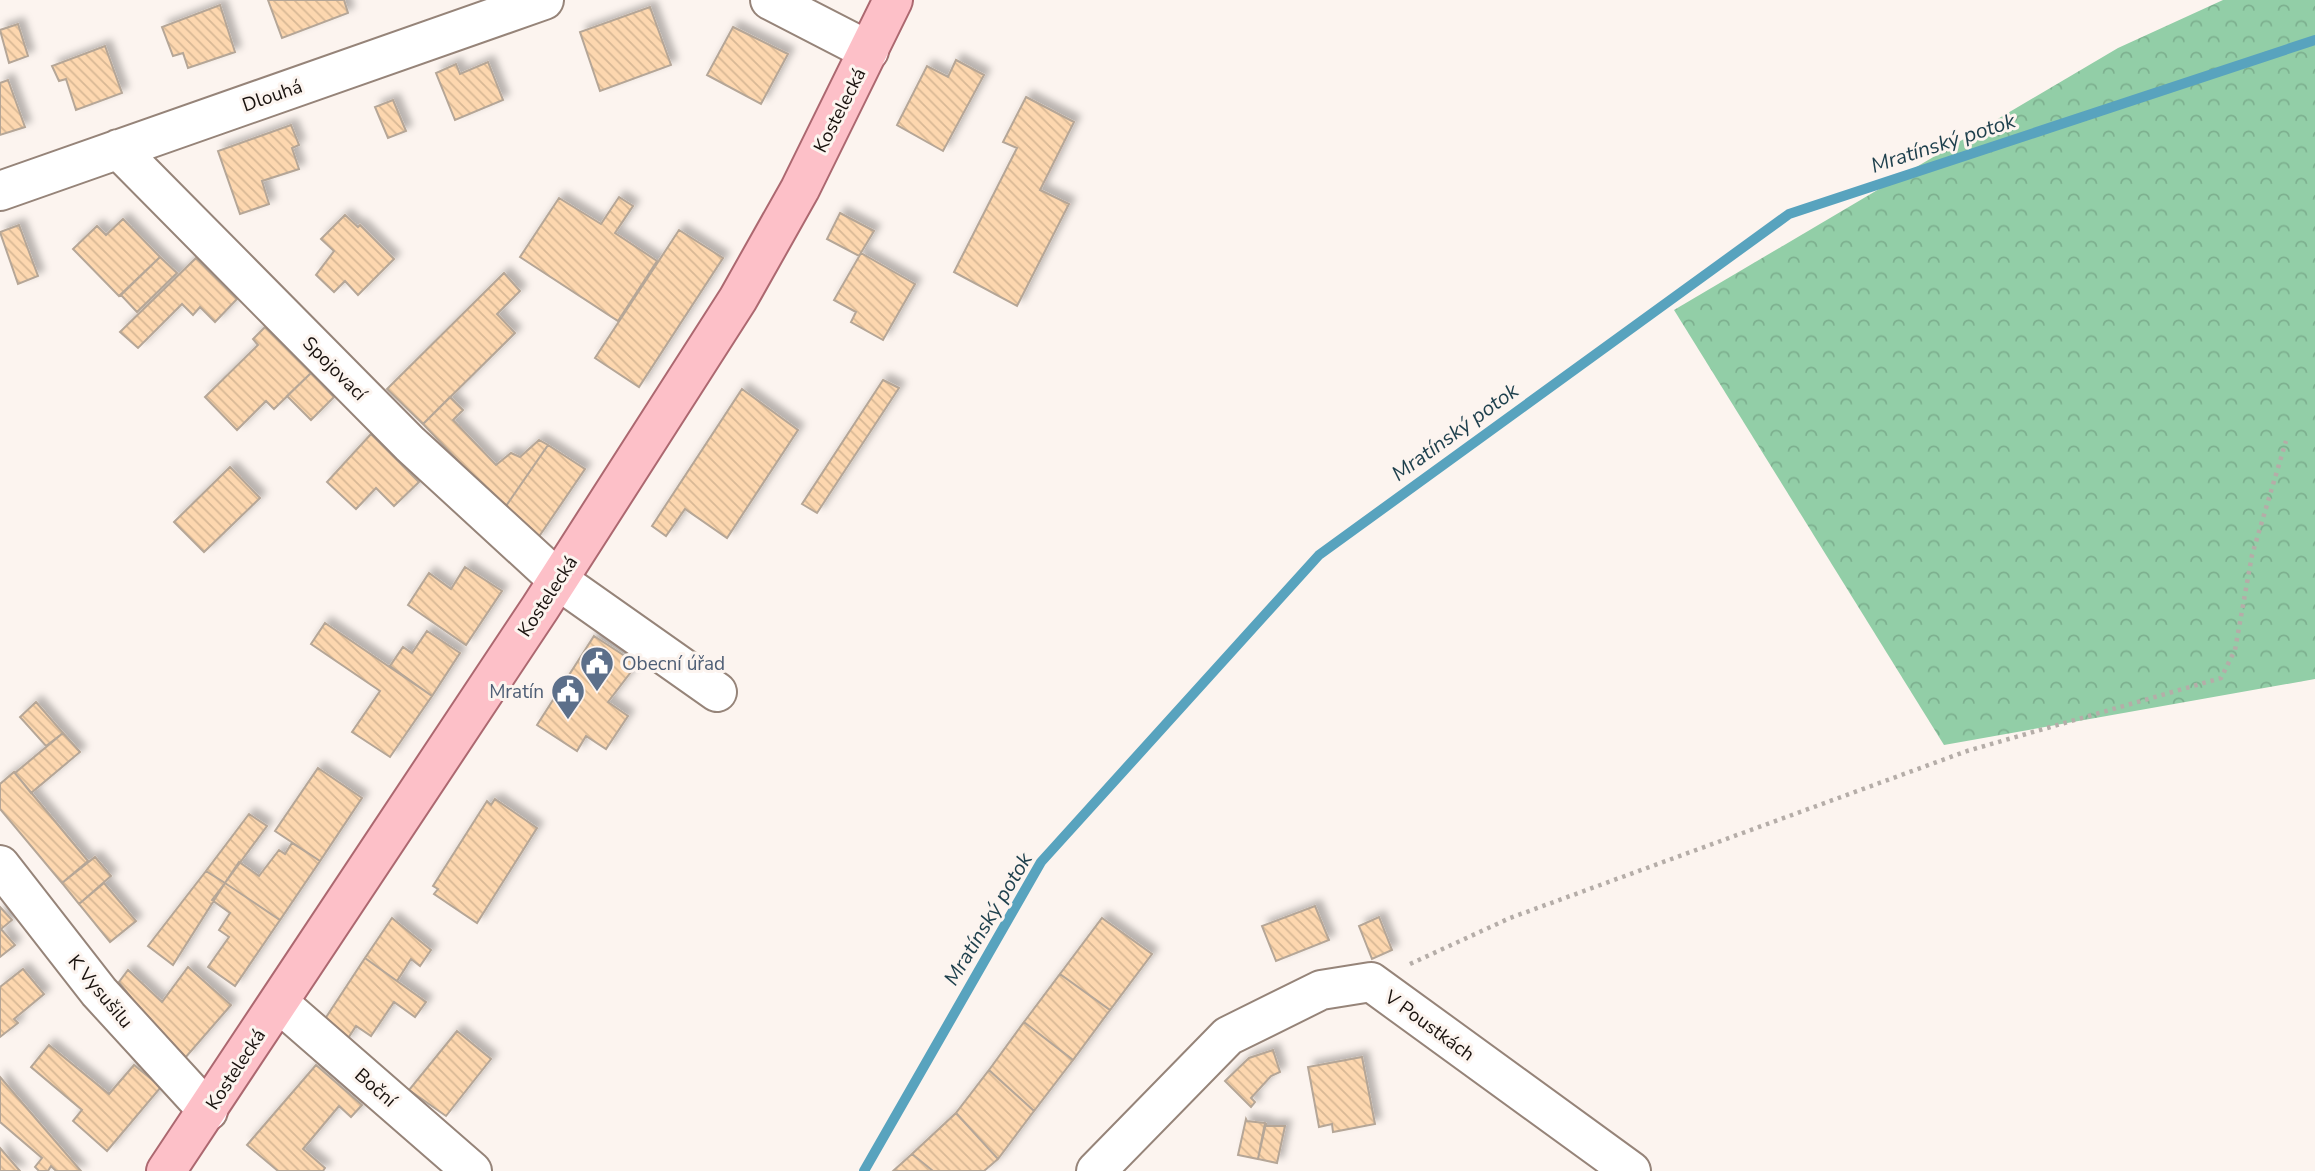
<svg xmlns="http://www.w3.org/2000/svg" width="2315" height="1171" font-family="'Nunito Sans',sans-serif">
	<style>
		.forest { fill: url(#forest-crowns) }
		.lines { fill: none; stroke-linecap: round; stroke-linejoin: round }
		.stream { stroke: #58a3be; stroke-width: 10 }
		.building { fill: url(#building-back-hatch); stroke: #b5a697; stroke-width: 2; filter: url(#shadow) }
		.minor-casing { stroke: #968479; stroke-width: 42 }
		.major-casing { stroke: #ac6870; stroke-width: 42 }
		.path { stroke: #b5ada8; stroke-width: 4.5; stroke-dasharray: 3.5 5; stroke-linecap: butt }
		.minor { stroke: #fff; stroke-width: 38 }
		.major { stroke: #fdc0c8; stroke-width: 38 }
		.labels { text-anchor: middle; stroke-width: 6; stroke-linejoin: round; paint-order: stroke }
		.street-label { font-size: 19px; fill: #19120e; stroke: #fcf4ef }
		.service-label { font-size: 19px; fill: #4e5e75; stroke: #fcf4ef; text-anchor: start }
		.water-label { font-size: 21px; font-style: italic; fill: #1d3f4c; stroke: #fcf4ef }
	</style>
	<defs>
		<pattern id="forest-crowns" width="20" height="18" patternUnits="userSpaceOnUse" patternTransform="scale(1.75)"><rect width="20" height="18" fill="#92cea7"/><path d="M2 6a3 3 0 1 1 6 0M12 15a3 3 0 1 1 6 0" fill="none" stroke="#7db08f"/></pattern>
		<pattern id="building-back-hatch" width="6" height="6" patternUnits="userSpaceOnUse" patternTransform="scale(1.75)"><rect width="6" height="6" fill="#fdd7af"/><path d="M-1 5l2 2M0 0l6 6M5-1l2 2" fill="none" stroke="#d8b895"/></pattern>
		<filter id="shadow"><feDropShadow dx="6" dy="-6" stdDeviation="3.5" flood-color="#0004"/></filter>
	</defs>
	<rect width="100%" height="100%" fill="#fcf4ef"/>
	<path class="forest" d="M2223 0H2315V679L1944 745 1674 310 2118 48Z"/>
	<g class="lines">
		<path class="stream" d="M864 1171 1041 862 1319 555 1789 214 2315 40"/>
	</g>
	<path class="building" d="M268 0H344L348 13 282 38Z
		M220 5 235 52 188 68 183 53 173 56 162 27Z
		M650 7 671 65 600 91 580 32Z
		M18 24 28 56 9 63 0 30Z
		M733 27 788 54 761 104 707 75Z
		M105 46 122 93 76 110 66 79 59 81 52 66Z
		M956 60 984 75 943 151 897 125 927 66 948 77Z
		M488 62 503 100 455 120 436 73 456 64 460 74Z
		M8 80 25 127 0 135V83Z
		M1026 97 1074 122 1040 190 1069 204 1017 306 954 272 1017 148 1003 142Z
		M393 100 406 131 388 138 375 107Z
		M291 125 299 145 292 148 299 169 262 181 269 204 240 214 218 151Z
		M619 197 633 206 615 233 657 261 618 321 520 257 559 198 601 224Z
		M840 213 874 231 859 256 827 239Z
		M345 215 358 227 360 225 394 259 358 295 345 281 334 292 316 275 334 251 321 239Z
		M123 219 160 257 119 296 73 249 97 226 106 235Z
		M19 225 38 276 18 284 0 232Z
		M679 230 723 258 639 387 595 358Z
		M861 253 915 284 883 340 851 322 856 312 834 300Z
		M160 257 177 273 137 312 121 295Z
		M196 258 237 299 215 322 200 307 193 315 182 304 138 348 120 332Z
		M504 273 520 291 497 314 515 333 423 424 387 389Z
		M265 327 311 373 274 409 266 401 237 430 205 397 258 345 253 339Z
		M311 373 334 397 311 420 287 396Z
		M883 380 899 388 817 513 802 504Z
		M742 389 798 430 727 538 685 509 666 536 652 526Z
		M450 397 463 410 453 420 496 465 511 453 520 457 539 440 548 445 504 509 423 424Z
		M371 434 419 482 394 506 376 488 356 509 327 482Z
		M548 445 585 469 536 541 504 509Z
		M230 467 260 498 204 552 174 522Z
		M465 567 502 591 466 645 408 605 429 573 451 589Z
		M325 623 432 696 390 757 352 732 380 691 311 644Z
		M427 631 460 653 432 696 390 666 403 647 412 653Z
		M594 636 637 664 608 702 628 716 606 749 586 736 577 751 537 725Z
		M36 702 63 733 46 746 20 717Z
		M63 733 80 752 31 793 15 773Z
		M318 768 362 798 320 861 275 831Z
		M14 772 88 861 62 883 0 809V784Z
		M495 799 537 828 477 923 434 894 438 889 433 886 487 801 491 805Z
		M249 814 267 826 225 883 206 871Z
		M292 843 320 861 280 920 225 883 239 862 259 876 279 850 285 854Z
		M95 857 111 876 79 904 62 883Z
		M206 871 225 883 173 965 148 946Z
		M104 883 136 921 110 942 79 904Z
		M225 883 280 920 235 986 208 967 229 937 219 930 230 913 212 900Z
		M1315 906 1329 940 1276 961 1262 926Z
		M0 907 12 920 1 929 15 945 0 957Z
		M1379 917 1392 950 1372 959 1359 926Z
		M392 918 431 950 420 966 411 959 397 981 365 958Z
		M1102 918 1152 954 1110 1010 1060 974Z
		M365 958 426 1002 415 1017 394 1002 371 1036 356 1026 345 1043 321 1025Z
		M188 967 231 1005 185 1058 148 1019 119 982 128 970 162 1002Z
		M23 969 44 994 14 1019 18 1023 0 1037V987Z
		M1060 974 1110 1010 1073 1060 1024 1022Z
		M1024 1022 1073 1060 1034 1111 989 1070Z
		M457 1031 491 1059 446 1116 409 1090Z
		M49 1045 109 1094 134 1065 161 1087 107 1151 73 1121 82 1110 31 1067Z
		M1273 1050 1280 1072 1271 1076 1251 1098 1255 1102 1251 1107 1225 1081 1249 1058Z
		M1362 1057 1375 1124 1333 1132 1332 1124 1319 1127 1308 1067Z
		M316 1065 362 1105 351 1117 339 1106 303 1149 325 1168 323 1171H278L247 1145Z
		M989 1070 1034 1111 998 1159 956 1113Z
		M0 1077 81 1171H56L51 1166 48 1171H39L35 1167 42 1158 0 1122Z
		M956 1113 998 1159 984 1171H933L912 1154Z
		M1246 1119 1247 1121 1265 1123 1258 1159 1238 1155Z
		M1266 1123V1126H1285L1277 1163 1258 1159Z
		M0 1148 20 1171H0Z
		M912 1154 933 1171H893Z"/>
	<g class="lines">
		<g class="minor-casing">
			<path id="minor" d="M770 0 869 51
				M118 149 410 444 558 580 717 692
				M0 191 544 0
				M0 865 99 992 208 1111
				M279 1003 472 1171
				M1096 1171 1228 1036 1321 990 1371 982 1631 1171"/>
		</g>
		<g class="major-casing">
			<path id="major" d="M166 1171 540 608 738 299 800 189 893 0"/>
		</g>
		<path class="path" d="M1410 964 1510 918 1967 751 2221 678 2235 650 2252 555 2286 441"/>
		<use href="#minor" class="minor"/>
		<use href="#major" class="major"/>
	</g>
	<defs>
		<g id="civic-pin" transform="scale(1.75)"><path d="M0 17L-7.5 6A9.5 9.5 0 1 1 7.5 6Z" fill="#5c6f8a" stroke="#fcf4ef"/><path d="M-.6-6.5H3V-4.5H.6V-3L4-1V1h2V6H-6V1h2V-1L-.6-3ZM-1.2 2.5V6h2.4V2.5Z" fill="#fff"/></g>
	</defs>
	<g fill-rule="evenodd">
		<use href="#civic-pin" x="597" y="663"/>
		<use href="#civic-pin" x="568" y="691"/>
	</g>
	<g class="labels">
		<g class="street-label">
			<text transform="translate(272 95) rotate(-19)" y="7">Dlouhá</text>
			<text transform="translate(839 110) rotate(-63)" y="7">Kostelecká</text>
			<text transform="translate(335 368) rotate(45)" y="7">Spojovací</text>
			<text transform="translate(547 596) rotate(-57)" y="7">Kostelecká</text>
			<text transform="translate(101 991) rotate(50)" y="7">K Vysušilu</text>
			<text transform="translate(1430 1025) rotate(36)" y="7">V Poustkách</text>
			<text transform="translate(235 1069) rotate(-57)" y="7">Kostelecká</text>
			<text transform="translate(376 1087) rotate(41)" y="7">Boční</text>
		</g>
		<g class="service-label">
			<text x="622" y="670">Obecní úřad</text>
			<text x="544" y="698" text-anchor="end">Mratín</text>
		</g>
		<g class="water-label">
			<text transform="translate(1943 143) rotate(-18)" y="7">Mratínský potok</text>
			<text transform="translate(1455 432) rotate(-36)" y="7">Mratínský potok</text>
			<text transform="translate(988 919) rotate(-59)" y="7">Mratínský potok</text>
		</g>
	</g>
</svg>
